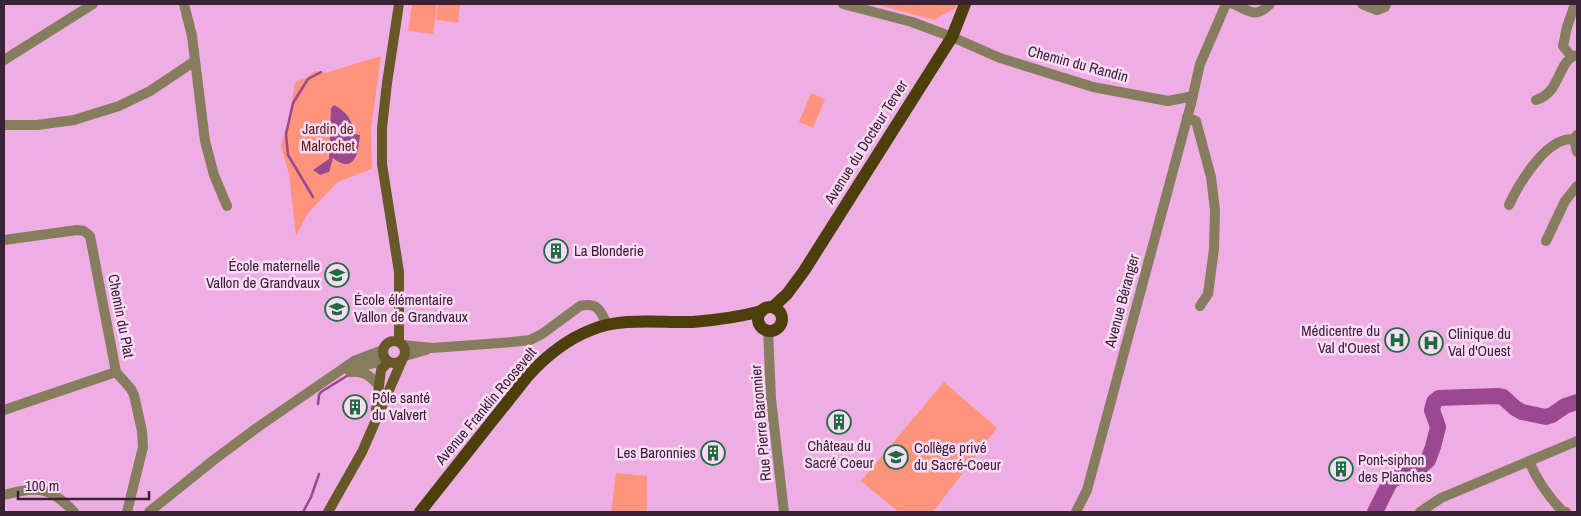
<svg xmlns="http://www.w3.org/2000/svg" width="1581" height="516" font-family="'Archivo Narrow',sans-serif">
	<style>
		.green { fill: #ff937c }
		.water { fill: #9a488f }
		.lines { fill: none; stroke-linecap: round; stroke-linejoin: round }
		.stream { stroke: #9a488f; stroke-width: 2.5 }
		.river { stroke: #9a488f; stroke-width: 16 }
		.minor { stroke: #867c5e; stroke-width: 10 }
		.secondary { stroke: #675828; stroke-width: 10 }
		.primary { stroke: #4d3f0c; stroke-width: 12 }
		.labels { text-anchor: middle; stroke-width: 5; stroke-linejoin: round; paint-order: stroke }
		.street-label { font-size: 15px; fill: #3a2135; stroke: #fddbf6 }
		.park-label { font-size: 15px; fill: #652013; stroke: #fddbf6 }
		.poi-label { font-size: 15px; fill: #3a2135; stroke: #fddbf6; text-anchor: start }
	</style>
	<rect width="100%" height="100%" fill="#efaee3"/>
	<path class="green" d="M412 4H437L433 34 408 31Z
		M438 4H460L458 23 436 20Z
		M875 4H958L957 7 934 20Z
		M381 56 371 129 372 169 338 182 308 213 296 236 289 174 281 146 290 114 295 82 306 78 315 71 325 73Z
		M811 93 825 99 813 128 799 122Z
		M944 382 997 428 933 512H899L861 481Z
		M616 473 647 476V512H611Z"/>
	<path class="water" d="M334 105C347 112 352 120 355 134L360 135C358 153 355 175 333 158L329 172 320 175 313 170 329 159 331 108Z"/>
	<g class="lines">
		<path class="stream" d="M313 197 288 155 286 134 293 103 308 79 321 72
			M318 404 319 395 321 392 350 374
			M303 512 311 497 319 474"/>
		<path class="river" d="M1375 512 1391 480 1416 471 1428 460 1433 447 1438 427 1432 410 1434 402 1439 398 1497 396 1503 397 1515 408 1522 412 1546 417 1552 415 1565 406 1577 402"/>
		<path class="minor" d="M184 4 192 36 205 141 214 175 227 206
			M843 4 912 22 952 37 1000 58 1093 87 1168 101 1193 96
			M1233 4C1250 11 1256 19 1270 4
			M1362 4 1377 10 1385 7 1386 4
			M1571 56 1563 46 1567 27 1575 4
			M4 60 93 4
			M1536 100C1562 92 1557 60 1577 55
			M1187 117 1196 121 1211 177 1215 210 1214 249 1208 294 1200 306
			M4 125H37L74 120 119 106 150 91 195 61
			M1577 135 1574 139 1577 152
			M1509 205C1518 185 1541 148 1562 141 1566 139 1570 139 1574 139
			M4 240 77 230 84 231 90 236 116 372 131 389 134 395 142 431 143 447 127 512
			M1546 241 1565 201 1577 186
			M768 330 771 399 784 512
			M403 345 432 348 512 342 530 340 542 334 580 306C598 302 601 311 607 325
			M405 356 426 350
			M349 369C361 365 374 365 386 359
			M350 372C363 370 371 376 379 386
			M4 410 116 372
			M1529 461C1537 481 1549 497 1563 512H1566
			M4 495C36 486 50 486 74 512
			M149 512 215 459 258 427 354 361 383 350
			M1076 512 1087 490 1191 104 1200 64 1226 4
			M1420 512 1441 498 1577 441"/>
		<path class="secondary" d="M383 352a11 11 0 1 1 22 0a11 11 0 1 1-22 0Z
			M399 342V272L382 164V128L387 83 399 4
			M376 410 381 370 388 362
			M328 512 362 452 403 358"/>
		<path class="primary" d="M773 307 787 294 804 271 952 37 965 4
			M758 319a12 12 0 1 1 24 0a12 12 0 1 1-24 0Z
			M420 512 527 377C545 357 565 340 591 330 621 317 661 323 693 322 717 320 739 317 762 311"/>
	</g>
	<defs>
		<g id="building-ring" transform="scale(1.25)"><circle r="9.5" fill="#fddbf6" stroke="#1c6d3d" stroke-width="1.5"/><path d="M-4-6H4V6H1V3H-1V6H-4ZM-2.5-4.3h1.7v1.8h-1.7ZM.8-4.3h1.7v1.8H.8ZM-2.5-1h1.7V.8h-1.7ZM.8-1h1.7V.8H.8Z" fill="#1c6d3d"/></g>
		<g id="school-ring" transform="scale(1.25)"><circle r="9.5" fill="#fddbf6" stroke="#1c6d3d" stroke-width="1.5"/><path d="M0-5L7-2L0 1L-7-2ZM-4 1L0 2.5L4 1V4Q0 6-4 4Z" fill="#1c6d3d"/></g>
		<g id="hospital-ring" transform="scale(1.25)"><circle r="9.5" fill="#fddbf6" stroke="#1c6d3d" stroke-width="1.5"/><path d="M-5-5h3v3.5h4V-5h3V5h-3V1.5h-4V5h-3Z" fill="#1c6d3d"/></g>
	</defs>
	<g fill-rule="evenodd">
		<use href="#building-ring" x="556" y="251"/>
		<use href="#school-ring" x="337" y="275"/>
		<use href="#school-ring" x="337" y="309"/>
		<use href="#hospital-ring" x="1397" y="340"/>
		<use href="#hospital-ring" x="1431" y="343"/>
		<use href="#building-ring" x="355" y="407"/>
		<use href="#building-ring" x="839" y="422"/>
		<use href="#building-ring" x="713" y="453"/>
		<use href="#school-ring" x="896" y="457"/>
		<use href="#building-ring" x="1341" y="469"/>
	</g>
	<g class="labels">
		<g class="street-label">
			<text transform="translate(1078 64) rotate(15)" y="5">Chemin du Randin</text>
			<text transform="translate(866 142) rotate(-58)" y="5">Avenue du Docteur Terver</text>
			<text transform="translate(1122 301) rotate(-75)" y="5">Avenue Béranger</text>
			<text transform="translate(121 316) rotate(79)" y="5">Chemin du Plat</text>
			<text transform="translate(486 406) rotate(-50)" y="5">Avenue Franklin Roosevelt</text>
			<text transform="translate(761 423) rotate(-95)" y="5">Rue Pierre Baronnier</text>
		</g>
		<g class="park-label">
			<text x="328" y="134">Jardin de<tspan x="328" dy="17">Malrochet</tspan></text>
		</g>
		<g class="poi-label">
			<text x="574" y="256">La Blonderie</text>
			<text x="320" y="271" text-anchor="end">École maternelle<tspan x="320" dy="17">Vallon de Grandvaux</tspan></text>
			<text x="354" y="305">École élémentaire<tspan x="354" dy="17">Vallon de Grandvaux</tspan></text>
			<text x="1380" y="336" text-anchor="end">Médicentre du<tspan x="1380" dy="17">Val d'Ouest</tspan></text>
			<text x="1448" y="339">Clinique du<tspan x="1448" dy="17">Val d'Ouest</tspan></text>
			<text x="372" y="403">Pôle santé<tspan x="372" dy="17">du Valvert</tspan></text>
			<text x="839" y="451" text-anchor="middle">Château du<tspan x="839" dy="17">Sacré Coeur</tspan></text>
			<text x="914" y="453">Collège privé<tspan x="914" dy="17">du Sacré-Coeur</tspan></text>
			<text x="696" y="458" text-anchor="end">Les Baronnies</text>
			<text x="1358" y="465">Pont-siphon<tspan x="1358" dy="17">des Planches</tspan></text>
		</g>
	</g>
	<rect width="1581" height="516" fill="none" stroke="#3a2135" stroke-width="10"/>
	<path d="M18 491v8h131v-8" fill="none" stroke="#3a2135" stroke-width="2.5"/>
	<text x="25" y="491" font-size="15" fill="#3a2135" stroke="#fddbf6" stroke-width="4" paint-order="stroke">100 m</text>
</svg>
